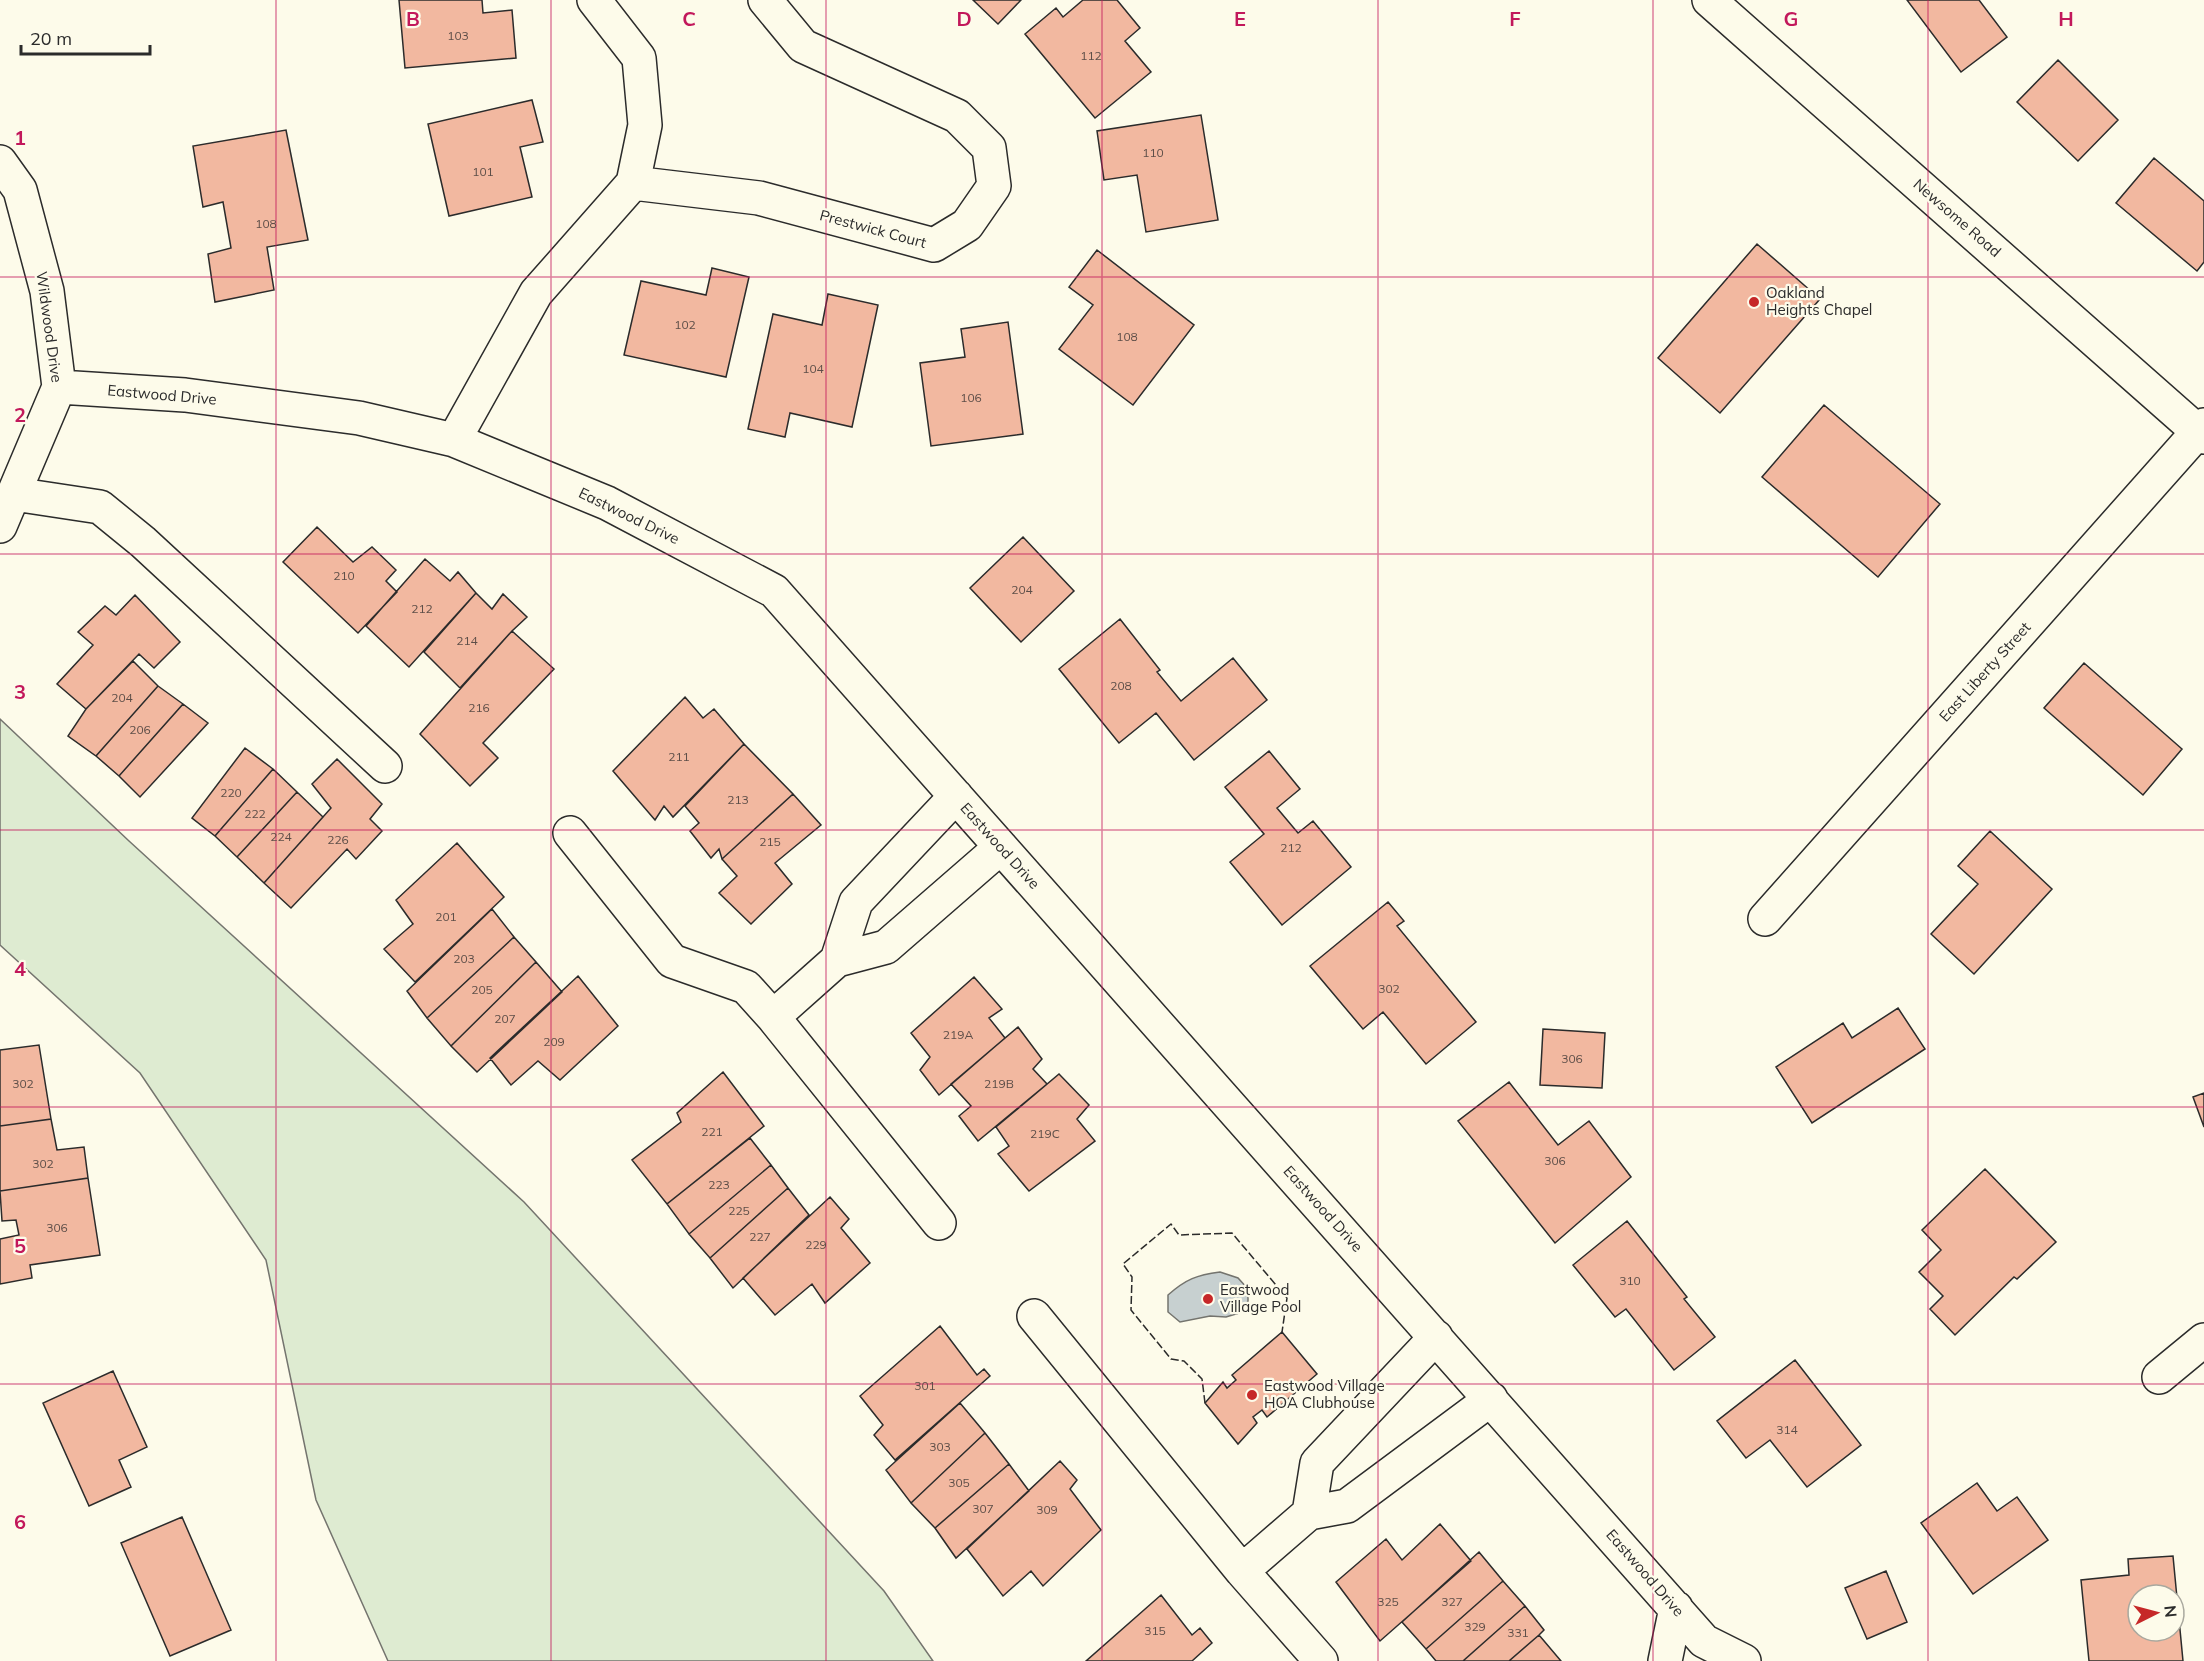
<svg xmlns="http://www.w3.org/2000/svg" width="2204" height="1661" font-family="Mulish,sans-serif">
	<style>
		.green { fill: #deebd1; stroke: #74746e; stroke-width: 1.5 }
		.water { fill: #c7d0d0; stroke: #74746e; stroke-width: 1.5 }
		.building { fill: #f2b8a0; stroke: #2b2b2b; stroke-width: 1.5; fill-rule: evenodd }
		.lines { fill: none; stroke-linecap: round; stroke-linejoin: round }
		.minor-casing { stroke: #2b2b2b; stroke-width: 36 }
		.minor { stroke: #fdfbea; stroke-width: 33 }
		.fence { stroke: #2b2b2b; stroke-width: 1.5; stroke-dasharray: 8 3; stroke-linecap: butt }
		.grid { fill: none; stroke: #c2185b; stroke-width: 1.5; stroke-opacity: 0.55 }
		.poi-dot { fill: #c62828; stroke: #fdfbea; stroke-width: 2 }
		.labels { text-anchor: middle; stroke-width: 4.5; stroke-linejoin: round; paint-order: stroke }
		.number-label { font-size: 12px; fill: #5d4e48 }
		.street-label { font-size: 15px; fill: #2b2b2b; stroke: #fdfbea }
		.poi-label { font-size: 15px; fill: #2b2b2b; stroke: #fdfbea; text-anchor: start }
		.grid-label { font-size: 20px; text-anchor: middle; font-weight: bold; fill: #c2185b; stroke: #fdfbea; stroke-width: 4.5; stroke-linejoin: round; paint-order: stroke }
	</style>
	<rect width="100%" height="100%" fill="#fdfbea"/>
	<path class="green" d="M0 719 129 841 524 1202 884 1591 933 1661H388L316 1500 266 1260 140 1073 0 945Z"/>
	<path class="water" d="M1220 1272 1238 1278 1248 1289V1302L1239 1313 1226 1317 1210 1316 1180 1322 1168 1312V1295C1186 1279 1197 1275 1220 1272Z"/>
	<path class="building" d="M399 0H482L483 13 512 10 516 58 405 68Z
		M973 0H1021L998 24Z
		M1083 0H1117L1140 28 1125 41 1151 72 1095 118 1025 34 1056 8 1063 17Z
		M1907 0H1979L2007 37 1961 72Z
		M2058 60 2118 120 2078 161 2017 102Z
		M532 100 543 142 520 147 532 197 449 216 428 124Z
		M1201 115 1218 220 1146 232 1137 175 1104 180 1097 131Z
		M286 130 308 240 267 247 274 290 215 302 208 254 231 248 223 202 203 207 193 146Z
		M2154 158 2204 201V262L2197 271 2116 203Z
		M1757 244 1820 299 1720 413 1658 358Z
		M1097 250 1194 325 1133 405 1059 349 1093 305 1069 287Z
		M712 268 749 277 726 377 624 355 641 281 706 295Z
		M828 294 878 305 852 427 790 413 785 437 748 429 773 314 822 325Z
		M1008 322 1023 434 931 446 920 363 965 357 961 329Z
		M1824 405 1940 504 1878 577 1762 477Z
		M317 527 353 562 372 547 396 570 386 581 397 592 358 633 283 562Z
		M1023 537 1074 591 1021 642 970 588Z
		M425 559 450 581 458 572 476 593 409 667 366 626Z
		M476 593 492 609 503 594 527 617 512 631 460 688 424 652Z
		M135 595 180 642 154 668 139 654 86 709 57 684 93 645 78 632 105 606 116 615Z
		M1120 619 1160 670 1157 672 1181 701 1233 658 1267 700 1194 760 1156 713 1119 743 1059 669Z
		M512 631 554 669 483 743 498 758 470 786 420 734Z
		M133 661 158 686 96 756 68 736 86 709Z
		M2084 663 2182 749 2143 795 2044 708Z
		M158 686 183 704 119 776 96 756Z
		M685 697 703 718 714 709 744 744 673 817 664 806 655 820 613 771Z
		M183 704 208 723 140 797 119 776Z
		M744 744 793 794 722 859 719 849 711 858 690 831 699 823 685 806Z
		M245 748 273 769 215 836 192 818Z
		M1269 751 1300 789 1277 808 1298 833 1313 821 1351 867 1282 925 1230 862 1264 834 1225 787Z
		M337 759 382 804 370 819 382 831 356 859 347 849 291 908 264 883 331 808 312 784Z
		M273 769 297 792 237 857 215 836Z
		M297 792 323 817 264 883 237 857Z
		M793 794 821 825 775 863 792 884 751 924 719 893 737 876 722 859Z
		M1990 831 2052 889 1974 974 1931 934 1978 884 1958 866Z
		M457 843 504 897 415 982 384 949 413 924 396 900Z
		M1388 902 1404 921 1397 926 1476 1022 1426 1064 1383 1012 1363 1029 1310 966Z
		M492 909 514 937 427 1018 407 991Z
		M514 937 536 962 451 1046 427 1018Z
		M536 962 562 992 477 1072 451 1046Z
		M578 976 618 1026 560 1080 538 1061 511 1085 490 1058Z
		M974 977 1002 1009 989 1018 1005 1038 939 1095 920 1070 930 1057 911 1033Z
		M1898 1008 1925 1049 1812 1123 1776 1067 1843 1023 1852 1038Z
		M1018 1027 1042 1059 1033 1069 1047 1084 978 1141 959 1116 971 1106 951 1084Z
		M1543 1029 1605 1033 1602 1088 1540 1085Z
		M39 1045 51 1119 0 1126V1050Z
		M723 1072 764 1126 667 1204 632 1160 681 1122 677 1113Z
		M1059 1074 1089 1105 1077 1119 1095 1141 1029 1191 998 1154 1009 1146 996 1127Z
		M1509 1082 1558 1145 1589 1121 1631 1177 1555 1243 1458 1121Z
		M2204 1093V1127L2193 1097Z
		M51 1119 57 1150 84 1147 88 1178 0 1191V1126Z
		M750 1138 771 1165 689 1234 667 1204Z
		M771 1165 788 1188 710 1258 689 1234Z
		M1985 1169 2056 1242 2017 1279 2014 1277 1955 1335 1930 1309 1943 1296 1919 1272 1941 1250 1922 1230Z
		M88 1178 100 1255 30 1265 32 1278 0 1284V1239L19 1235 16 1220 2 1221 0 1191Z
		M788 1188 809 1215 733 1288 710 1258Z
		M830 1197 849 1219 841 1228 870 1263 825 1303 812 1284 775 1315 743 1278Z
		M1627 1221 1687 1297 1684 1299 1715 1337 1674 1370 1626 1309 1615 1317 1573 1265Z
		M940 1326 977 1375 984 1369 990 1376 895 1460 874 1435 883 1425 860 1396Z
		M1282 1332 1317 1374 1267 1417 1262 1410 1253 1417 1257 1423 1238 1444 1205 1403 1223 1382 1227 1388 1236 1380 1232 1375Z
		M1795 1360 1861 1445 1807 1487 1770 1440 1746 1458 1717 1421Z
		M113 1371 147 1447 119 1460 131 1487 89 1506 43 1403Z
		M960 1403 985 1433 911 1503 886 1470Z
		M985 1433 1009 1464 935 1528 911 1503Z
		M1060 1461 1077 1480 1070 1489 1101 1530 1043 1586 1031 1571 1003 1596 967 1549Z
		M1009 1464 1029 1491 956 1558 935 1528Z
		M1977 1483 1997 1511 2017 1497 2048 1540 1973 1594 1921 1523Z
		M182 1517 231 1630 170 1656 121 1543Z
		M1440 1524 1471 1561 1380 1641 1336 1582 1386 1539 1402 1560Z
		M1479 1552 1503 1581 1426 1649 1402 1622Z
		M2173 1556 2183 1661H2089L2081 1580 2129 1575 2128 1559ZM2138 1595H2174V1631H2138Z
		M1886 1571 1907 1622 1867 1639 1845 1588Z
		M1503 1581 1525 1606 1463 1661H1436L1426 1649Z
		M1161 1595 1192 1635 1200 1628 1212 1643 1192 1661H1086Z
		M1525 1606 1544 1630 1539 1635 1509 1661H1463Z
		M1539 1635 1561 1661H1509Z"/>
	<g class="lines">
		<g class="minor-casing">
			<path id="minor" d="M594 0 639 58 645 125 633 183 759 198 934 245 967 225 994 186 989 148 957 116 803 46 765 0
				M1709 0 2204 437
				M0 162 20 190 47 291 59 387 0 526
				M59 387 185 395 359 418 454 440 607 503 774 591 1704 1641 1744 1661
				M454 440 536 293 633 183
				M14 494 100 507 143 542 385 766
				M570 833 672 961 746 987 773 1017 939 1223
				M1765 919 2204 425
				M837 960 856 902 956 796
				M773 1017 837 960 886 947 1001 847
				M1034 1316 1242 1571 1321 1661
				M2159 1377 2204 1340
				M1309 1513 1317 1463 1436 1337
				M1242 1571 1309 1513 1347 1506 1491 1399
				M1665 1661 1676 1608"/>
		</g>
		<use href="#minor" class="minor"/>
		<path class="fence" d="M1205 1403 1202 1379 1184 1361 1171 1359 1131 1310 1132 1277 1123 1264 1171 1224 1179 1235 1232 1233 1287 1298 1282 1332"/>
	</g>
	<path class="grid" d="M276 0V1661M551 0V1661M826 0V1661M1102 0V1661M1378 0V1661M1653 0V1661M1928 0V1661M0 277H2204M0 554H2204M0 830H2204M0 1107H2204M0 1384H2204"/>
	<g class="poi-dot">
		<circle cx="1754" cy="302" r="6"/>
		<circle cx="1208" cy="1299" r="6"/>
		<circle cx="1252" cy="1395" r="6"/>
	</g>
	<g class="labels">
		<g class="number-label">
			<text x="458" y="40">103</text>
			<text x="1091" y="60">112</text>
			<text x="1153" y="157">110</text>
			<text x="483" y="176">101</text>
			<text x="266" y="228">108</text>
			<text x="685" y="329">102</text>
			<text x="1127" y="341">108</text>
			<text x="813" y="373">104</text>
			<text x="971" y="402">106</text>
			<text x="344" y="580">210</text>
			<text x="1022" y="594">204</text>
			<text x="422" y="613">212</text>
			<text x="467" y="645">214</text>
			<text x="1121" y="690">208</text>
			<text x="122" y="702">204</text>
			<text x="479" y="712">216</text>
			<text x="140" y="734">206</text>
			<text x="679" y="761">211</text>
			<text x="231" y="797">220</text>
			<text x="738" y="804">213</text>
			<text x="255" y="818">222</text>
			<text x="281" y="841">224</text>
			<text x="338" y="844">226</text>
			<text x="770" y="846">215</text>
			<text x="1291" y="852">212</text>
			<text x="446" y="921">201</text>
			<text x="464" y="963">203</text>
			<text x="1389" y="993">302</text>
			<text x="482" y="994">205</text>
			<text x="505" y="1023">207</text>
			<text x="958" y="1039">219A</text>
			<text x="554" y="1046">209</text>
			<text x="1572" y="1063">306</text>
			<text x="23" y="1088">302</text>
			<text x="999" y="1088">219B</text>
			<text x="712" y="1136">221</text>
			<text x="1045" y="1138">219C</text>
			<text x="1555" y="1165">306</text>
			<text x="43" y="1168">302</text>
			<text x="719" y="1189">223</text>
			<text x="739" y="1215">225</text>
			<text x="57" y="1232">306</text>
			<text x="760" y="1241">227</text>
			<text x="816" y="1249">229</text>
			<text x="1630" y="1285">310</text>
			<text x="925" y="1390">301</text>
			<text x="1787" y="1434">314</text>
			<text x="940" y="1451">303</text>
			<text x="959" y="1487">305</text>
			<text x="983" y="1513">307</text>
			<text x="1047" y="1514">309</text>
			<text x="1388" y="1606">325</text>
			<text x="1452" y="1606">327</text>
			<text x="1475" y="1631">329</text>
			<text x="1155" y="1635">315</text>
			<text x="1518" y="1637">331</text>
		</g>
		<g class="street-label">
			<text transform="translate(1957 218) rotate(41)" y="5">Newsome Road</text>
			<text transform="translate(873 229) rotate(15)" y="5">Prestwick Court</text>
			<text transform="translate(49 327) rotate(82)" y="5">Wildwood Drive</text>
			<text transform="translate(162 395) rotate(5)" y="5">Eastwood Drive</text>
			<text transform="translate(629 516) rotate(26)" y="5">Eastwood Drive</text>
			<text transform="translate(1985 672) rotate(-48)" y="5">East Liberty Street</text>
			<text transform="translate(1000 846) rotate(48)" y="5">Eastwood Drive</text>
			<text transform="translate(1323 1209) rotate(48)" y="5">Eastwood Drive</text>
			<text transform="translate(1645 1573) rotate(49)" y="5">Eastwood Drive</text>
		</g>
		<g class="poi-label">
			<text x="1766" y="298">Oakland<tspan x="1766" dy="17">Heights Chapel</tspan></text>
			<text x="1220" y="1295">Eastwood<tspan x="1220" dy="17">Village Pool</tspan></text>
			<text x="1264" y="1391">Eastwood Village<tspan x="1264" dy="17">HOA Clubhouse</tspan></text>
		</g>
	</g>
	<g class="grid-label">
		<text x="413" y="26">B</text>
		<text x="689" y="26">C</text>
		<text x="964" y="26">D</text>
		<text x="1240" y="26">E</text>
		<text x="1515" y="26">F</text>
		<text x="1791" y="26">G</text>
		<text x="2066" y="26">H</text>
		<text x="20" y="145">1</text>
		<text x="20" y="422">2</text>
		<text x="20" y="699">3</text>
		<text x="20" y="976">4</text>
		<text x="20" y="1253">5</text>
		<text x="20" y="1529">6</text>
	</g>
	<g transform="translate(2156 1613) rotate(84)"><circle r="28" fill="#fdfbea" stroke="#a9a89e" stroke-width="1.5"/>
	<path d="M0-4.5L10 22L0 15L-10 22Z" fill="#c62828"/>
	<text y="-9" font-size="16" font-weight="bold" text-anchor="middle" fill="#2b2b2b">N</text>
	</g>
	<path d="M21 45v9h129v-9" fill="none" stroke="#2b2b2b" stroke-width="3"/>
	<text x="30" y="45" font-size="18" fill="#2b2b2b" stroke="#fdfbea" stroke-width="4.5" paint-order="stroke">20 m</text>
</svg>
